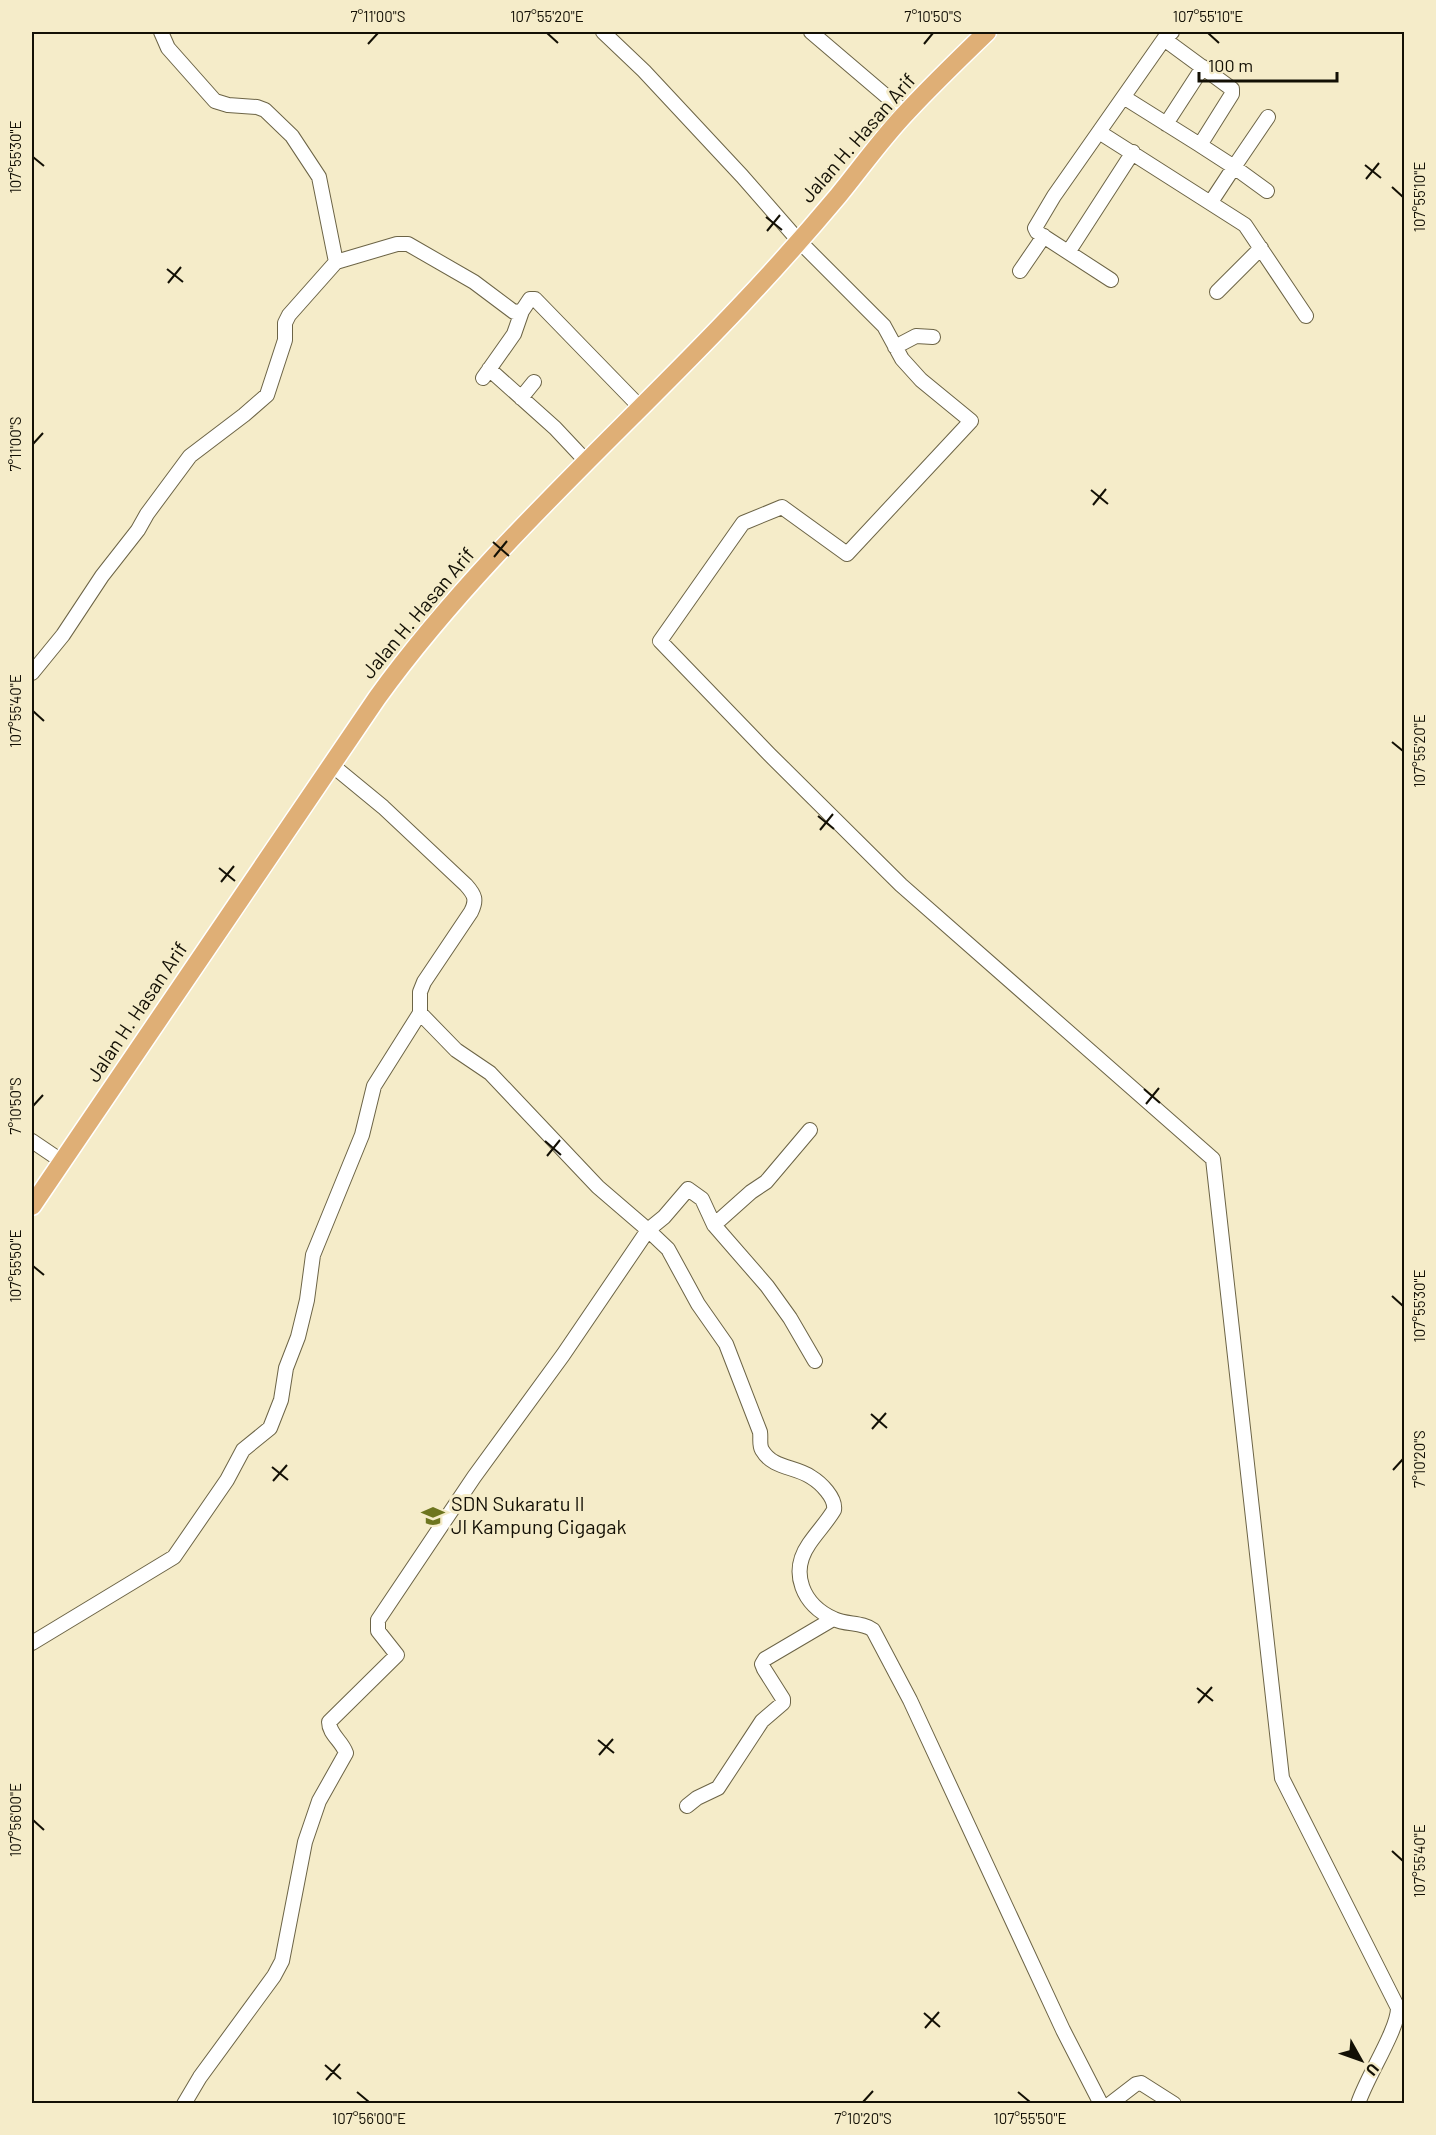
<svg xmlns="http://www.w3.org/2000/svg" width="1436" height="2135" font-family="Barlow,sans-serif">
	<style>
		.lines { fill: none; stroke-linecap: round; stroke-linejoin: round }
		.minor-casing { stroke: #6c6446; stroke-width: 16 }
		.major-casing { stroke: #fff; stroke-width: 21 }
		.minor { stroke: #fff; stroke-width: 14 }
		.major { stroke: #dfaf76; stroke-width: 18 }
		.ticks { fill: none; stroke: #131005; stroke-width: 2 }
		.labels { text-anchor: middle; stroke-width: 6; stroke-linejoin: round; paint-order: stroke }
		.street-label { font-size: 20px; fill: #131005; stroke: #f5ecc9 }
		.poi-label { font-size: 20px; fill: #131005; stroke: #f5ecc9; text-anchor: start }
		.neatline { fill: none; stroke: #131005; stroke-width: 2 }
		.ticks-label { font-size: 15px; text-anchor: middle; fill: #131005 }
	</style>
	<rect width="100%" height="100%" fill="#f5ecc9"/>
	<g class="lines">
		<g class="minor-casing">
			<path id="minor" d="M161 32 168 48 215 101 228 105 257 107 265 110 292 136 319 177 336 262
				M603 32 644 71 742 176 798 240 884 326 902 359 921 380 971 421 847 554 782 507 743 523 660 641 769 754 901 885 1213 1159 1282 1778 1398 2008C1398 2030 1366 2078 1358 2104
				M811 32 906 113
				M1164 39 1232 89V94L1200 145 1234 167 1268 117
				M1125 98 1200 145
				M1166 124 1203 67
				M1099 132 1245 225 1306 316
				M1211 202 1234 167 1267 191
				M1069 251 1133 152
				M1020 271 1044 236
				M1111 280 1037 232 1035 228 1054 196 1164 39 1172 32
				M1217 292 1261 248
				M895 347 916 336 933 337
				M489 369 555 428 586 461
				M483 378 514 334 522 311
				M521 398 534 382
				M32 673 63 635 102 576 138 530 147 514 190 456 244 415 267 395 285 340V323L289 315 336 262 397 244H408L474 282 514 312 522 311 530 299H535L641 408
				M810 1130 766 1182 751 1192 714 1225 702 1199 688 1189 664 1217 648 1230 668 1249 698 1304 726 1344 760 1432C761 1438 759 1445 762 1450 773 1469 795 1466 811 1477 821 1483 836 1498 834 1510 827 1522 817 1532 809 1544 789 1573 803 1605 834 1619 846 1625 863 1622 873 1630L910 1700 1063 2030 1101 2104
				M32 1141 63 1162
				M714 1225 767 1286 790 1318 815 1361
				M32 1643 174 1557 227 1480 243 1450 270 1428 281 1400 286 1368 298 1337 307 1300 313 1255 362 1135 374 1086 420 1013V992L424 982 471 912C477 900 475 895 466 885L383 807 332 765
				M687 1806 697 1798 718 1788 762 1721 783 1703V1699L764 1669 762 1664 765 1659 833 1619
				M184 2104 200 2077 274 1976 282 1961 305 1842 319 1801 346 1753C342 1741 329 1734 329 1722L397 1655 378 1631V1620L474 1477 563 1355 648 1230 598 1187 490 1073 456 1050 420 1013
				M1110 2104 1136 2084 1141 2083 1174 2104"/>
		</g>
		<g class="major-casing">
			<path id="major" d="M32 1206 377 698C482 553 619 435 741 305 774 270 807 233 838 196 861 168 882 138 907 112 933 84 960 58 987 32"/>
		</g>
		<use href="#minor" class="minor"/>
		<use href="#major" class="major"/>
	</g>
	<path class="ticks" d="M547 33 558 43M1208 33 1219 43M368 44 378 33M924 44 933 33M33 157 44 166M1365 165 1381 178M1366 179 1379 163M1392 187 1403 197M766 217 782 230M767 231 780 215M167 269 183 282M168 283 181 267M33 444 43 433M1091 490 1108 504M1093 505 1106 489M493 542 509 556M494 557 507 541M33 711 44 721M1392 742 1403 751M818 816 834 829M820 830 833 814M219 868 235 881M221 882 234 866M1144 1089 1160 1103M1146 1104 1159 1088M33 1106 43 1095M545 1141 561 1155M547 1156 560 1140M33 1266 44 1275M1392 1296 1403 1306M871 1414 887 1428M872 1429 886 1413M272 1467 288 1480M1393 1470 1403 1459M273 1481 287 1465M1197 1688 1213 1701M1198 1703 1212 1687M598 1740 614 1753M599 1755 613 1739M33 1820 44 1830M1392 1851 1403 1861M924 2013 940 2027M925 2028 939 2012M325 2065 341 2079M326 2080 340 2064M357 2092 369 2102M1018 2092 1030 2102M863 2102 873 2091"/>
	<defs>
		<g id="school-bare" transform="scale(1.8)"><path d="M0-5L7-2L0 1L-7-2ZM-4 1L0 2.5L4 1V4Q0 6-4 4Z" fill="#6d751f" stroke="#f5ecc9" stroke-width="2.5" paint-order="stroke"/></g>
	</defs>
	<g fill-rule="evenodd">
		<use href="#school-bare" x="433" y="1516"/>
	</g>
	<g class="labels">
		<g class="street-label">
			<text transform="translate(858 138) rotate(-49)" y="7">Jalan H. Hasan Arif</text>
			<text transform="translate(418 613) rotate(-50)" y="7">Jalan H. Hasan Arif</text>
			<text transform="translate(137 1012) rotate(-56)" y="7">Jalan H. Hasan Arif</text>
		</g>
		<g class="poi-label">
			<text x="451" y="1511">SDN Sukaratu II<tspan x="451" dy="23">Jl Kampung Cigagak</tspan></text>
		</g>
	</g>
	<rect width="1436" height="2135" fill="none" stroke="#f5ecc9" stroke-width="66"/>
	<g transform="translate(1361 2060) rotate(130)" stroke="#f5ecc9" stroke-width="4.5" paint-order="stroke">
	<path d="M0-4.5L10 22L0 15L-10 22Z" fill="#131005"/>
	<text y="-9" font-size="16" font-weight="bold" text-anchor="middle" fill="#131005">U</text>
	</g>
	<path d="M1199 72v9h138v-9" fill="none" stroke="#131005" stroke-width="3"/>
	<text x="1208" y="72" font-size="18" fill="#131005" stroke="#f5ecc9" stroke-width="4.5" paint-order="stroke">100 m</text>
	<rect x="33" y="33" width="1370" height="2069" class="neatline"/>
	<g class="ticks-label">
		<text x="378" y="22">7°11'00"S</text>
		<text x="547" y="22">107°55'20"E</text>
		<text x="933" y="22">7°10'50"S</text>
		<text x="1208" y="22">107°55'10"E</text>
		<text transform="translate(16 157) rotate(-90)" y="5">107°55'30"E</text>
		<text transform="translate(1420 197) rotate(-90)" y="5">107°55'10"E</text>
		<text transform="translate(16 444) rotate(-90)" y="5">7°11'00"S</text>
		<text transform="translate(16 711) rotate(-90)" y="5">107°55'40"E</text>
		<text transform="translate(1420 751) rotate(-90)" y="5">107°55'20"E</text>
		<text transform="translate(16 1106) rotate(-90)" y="5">7°10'50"S</text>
		<text transform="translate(16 1266) rotate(-90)" y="5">107°55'50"E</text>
		<text transform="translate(1420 1306) rotate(-90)" y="5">107°55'30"E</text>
		<text transform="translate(1420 1459) rotate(-90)" y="5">7°10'20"S</text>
		<text transform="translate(16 1820) rotate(-90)" y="5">107°56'00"E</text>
		<text transform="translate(1420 1861) rotate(-90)" y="5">107°55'40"E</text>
		<text x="369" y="2124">107°56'00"E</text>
		<text x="863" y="2124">7°10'20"S</text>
		<text x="1030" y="2124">107°55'50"E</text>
	</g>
</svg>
